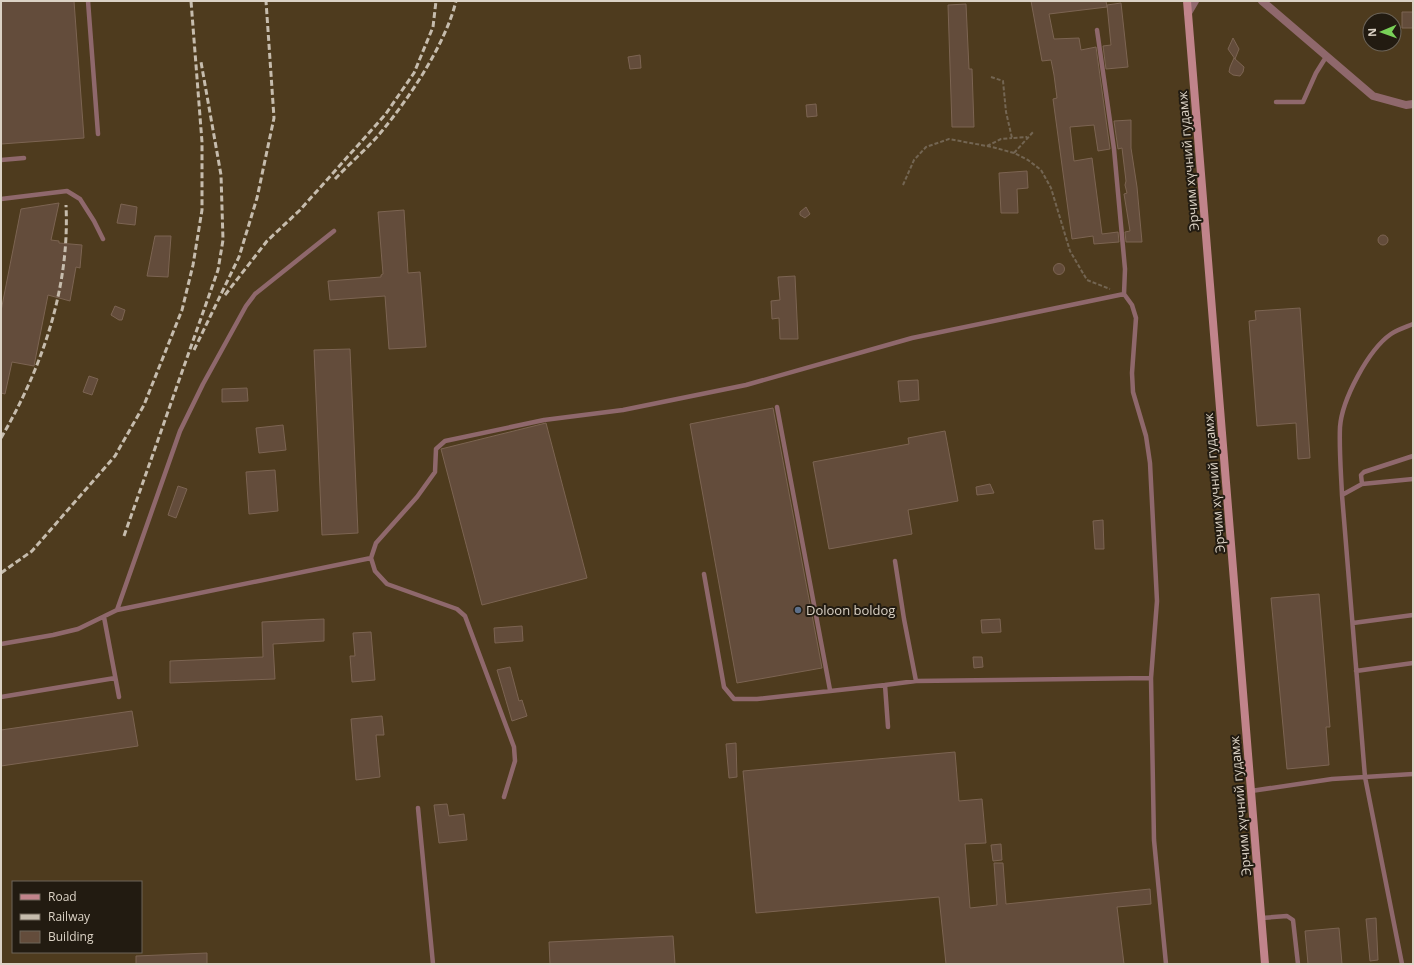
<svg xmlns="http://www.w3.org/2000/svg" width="1414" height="965" font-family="'Open Sans',sans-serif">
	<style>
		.built { fill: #4e3b1e; fill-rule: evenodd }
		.building { fill: #634c3b; stroke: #7c6452 }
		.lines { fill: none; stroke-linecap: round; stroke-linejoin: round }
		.path { stroke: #736552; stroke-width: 2; stroke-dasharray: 4 2; stroke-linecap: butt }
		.service { stroke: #8f686c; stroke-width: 4.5 }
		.minor { stroke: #8f686c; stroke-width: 8 }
		.secondary { stroke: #c1848b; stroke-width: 8 }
		.rail { stroke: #c6bcad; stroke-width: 3; stroke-dasharray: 6 3; stroke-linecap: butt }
		.service-dot { fill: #5c6f8a; stroke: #221b11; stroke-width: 1.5 }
		.labels { text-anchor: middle; stroke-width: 4; stroke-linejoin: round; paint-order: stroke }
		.street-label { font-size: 13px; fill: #dbd2c5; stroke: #221b11 }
		.poi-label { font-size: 13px; fill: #dbd2c5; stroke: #221b11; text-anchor: start }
	</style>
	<rect width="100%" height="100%" fill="#41321b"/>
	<path class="built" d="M1 1H1413V964H1ZM1370 20H1394V44H1370ZM13 882H141V952H13Z"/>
	<path class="building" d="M1 1H74L84 138 1 144Z
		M1031 1H1106L1107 7 1049 14 1054 39 1079 38 1081 50 1096 47 1110 149 1098 151 1094 125 1070 127 1074 161 1092 158 1102 234 1118 232 1119 242 1094 244 1093 236 1072 239 1053 99 1057 98 1054 75 1051 60 1042 61Z
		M1121 3 1128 67 1106 69 1103 46 1111 45 1107 5Z
		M966 4 969 69H972L974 127H952L948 5Z
		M1402 12H1413V28H1402Z
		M1233 38 1239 49 1235 59 1228 49Z
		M640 55 641 68 630 69 628 57Z
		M1234 58 1244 67 1243 72 1240 76 1233 75 1229 72 1230 67Z
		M816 104 817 116 807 117 806 105Z
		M1131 120V148L1137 187 1142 242H1126L1125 232 1130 231 1124 194 1127 193 1125 185 1126 181 1122 148 1118 149 1114 121Z
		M1027 171 1028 188 1017 189 1018 213H1001L999 173Z
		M59 203 51 240 59 241V243L82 245 80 268 76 267 70 301 48 295 34 366 12 362 5 394 1 393V311L21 209Z
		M121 204 137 207 135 225 117 223Z
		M806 207 810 214 805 218 800 215V212Z
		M404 210 408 273 420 272 426 347 389 349 385 296 330 300 328 281 381 277V275L383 274 378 212Z
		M1378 240a5 5 0 1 1 10 0a5 5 0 1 1-10 0Z
		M155 236H171L168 277 147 276Z
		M1053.5 269a5.5 5.5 0 1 1 11 0a5.5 5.5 0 1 1-11 0Z
		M795 276 798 339H780L779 318 772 319 771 301 780 300 778 277Z
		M115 306 125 310 122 320H119L111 315Z
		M1300 308 1310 458 1298 459 1296 423 1257 426 1249 321 1256 320 1255 311Z
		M350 349 358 533 322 535 314 350Z
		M89 376 98 379 92 395 83 392Z
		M918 380 919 400 900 402 898 381Z
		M247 388 248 401 222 402V389Z
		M773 408 822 668 737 683 690 424Z
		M546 423 587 578 482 605 441 449Z
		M283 425 286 450 259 453 256 428Z
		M945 431 958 501 908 510 912 534 829 549 813 462 909 444 908 438Z
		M275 470 278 511 249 514 246 472Z
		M990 484 994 493 977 495 976 487Z
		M178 486 187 489 176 518 168 515Z
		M1103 520 1104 549H1095L1093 521Z
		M1319 594 1330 727H1326L1329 765 1287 769 1271 598Z
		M324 619V641L273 644 275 679 170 683V661L263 657 262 622Z
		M1000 619 1001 632 982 633 981 620Z
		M522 626 523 641 495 643 494 628Z
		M371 632 375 680 352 682 350 656H355L353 633Z
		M973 657H982L983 667 974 668Z
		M510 667 519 701 522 700 527 716 512 721 497 670Z
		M132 711 138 746 1 766V730Z
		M382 716 384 735H376L380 777 356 780 351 719Z
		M736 743 737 777 729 778 726 744Z
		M955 752 959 801 982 799 986 843 965 844 970 908 997 905 994 863H1003L1006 904 1150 889 1151 904 1117 907 1124 964H946L939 897 756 913 743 771Z
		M447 804 449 816 464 814 467 840 439 843 434 805Z
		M1001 844 1002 860 993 861 991 845Z
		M1376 918 1378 960 1370 961 1366 919Z
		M1339 928 1342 964H1308L1305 931Z
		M673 936 675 964H550L549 942Z
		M207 953V964H136V956Z"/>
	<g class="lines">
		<path class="path" d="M991 77 1003 81 1006 112 1012 138 1027 137
			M987 146 1001 139 1012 138
			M1014 153 1034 131
			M903 185 914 160 926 147 949 139 992 147 1014 153 1028 160 1041 170 1051 188 1070 251 1087 280 1110 289"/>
		<path class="service" d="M88 1 98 134
			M1097 30 1114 149 1125 269 1124 294 1132 305 1136 318 1132 373 1133 392 1146 436 1150 463 1157 601 1151 678 1154 840 1166 964
			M1276 102H1303L1316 73 1326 57
			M1 160 24 158
			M1 199 67 191 80 199 94 221 103 239
			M777 407 830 690
			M1362 484 1361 475 1364 472 1413 456
			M1342 495C1341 472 1339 449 1340 427 1342 400 1368 350 1391 334 1397 330 1406 327 1413 324
			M895 561 904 619 916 681
			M704 574 724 687 734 699H757L885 685
			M117 610 180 431 203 384 246 306 255 294 334 231
			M104 617 119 697
			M1353 623 1413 615
			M1 644 53 635 78 629 117 610 371 558
			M1356 671 1413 663
			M1 697 115 678
			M888 727 885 685 916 681 1151 678
			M1251 791 1332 779 1365 777 1342 495 1362 484 1413 479
			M504 797 515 761 514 747 465 616 457 609 387 584 375 571 371 558 376 543 417 497 435 472 436 449 445 441 544 420 623 410 746 385 912 338 1124 294
			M418 808 433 964
			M1262 918 1287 916 1293 920 1298 964
			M1402 964 1365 777 1413 774"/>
		<path class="minor" d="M1262 1 1373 96 1406 105 1413 104
			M1188 13 1195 1"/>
		<path class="secondary" d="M1187 1 1265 964"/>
		<path class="rail" d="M335 179C350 163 368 148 382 131 410 97 446 43 456 1
			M225 295 267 241 300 210 385 115 414 73 433 27 436 1
			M194 350 239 257 257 198 274 118 266 1
			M1 438C42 368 70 288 66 205
			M124 536 218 270 223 240 221 175 201 62
			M1 573 32 551 115 456 144 405 182 310 193 265 202 210V142L191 1"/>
	</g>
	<circle class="service-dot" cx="798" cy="610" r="4"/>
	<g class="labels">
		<g class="street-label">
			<text transform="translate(1188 161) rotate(-95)" y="5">Эрчим хүчний гудамж</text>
			<text transform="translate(1214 483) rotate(-95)" y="5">Эрчим хүчний гудамж</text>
			<text transform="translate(1240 806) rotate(-95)" y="5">Эрчим хүчний гудамж</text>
		</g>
		<g class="poi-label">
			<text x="806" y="615">Doloon boldog</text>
		</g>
	</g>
	<rect width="1414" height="965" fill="none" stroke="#dbd2c5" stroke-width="4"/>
	<rect x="12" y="881" width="130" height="72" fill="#221b11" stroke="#6c6459"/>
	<rect x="20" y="894" width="20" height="6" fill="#c1848b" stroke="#6c6459"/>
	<text x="48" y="901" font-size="12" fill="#dbd2c5">Road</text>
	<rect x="20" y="914" width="20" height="6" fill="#c6bcad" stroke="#6c6459"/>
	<text x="48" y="921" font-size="12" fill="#dbd2c5">Railway</text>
	<rect x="20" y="931" width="20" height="12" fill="#634c3b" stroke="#6c6459"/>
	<text x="48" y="941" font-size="12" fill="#dbd2c5">Building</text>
	<g transform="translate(1382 32) rotate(268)"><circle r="19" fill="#221b11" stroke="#6c6459"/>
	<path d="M0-3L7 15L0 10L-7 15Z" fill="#79d158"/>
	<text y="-6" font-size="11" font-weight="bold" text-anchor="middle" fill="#dbd2c5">N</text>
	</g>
</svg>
